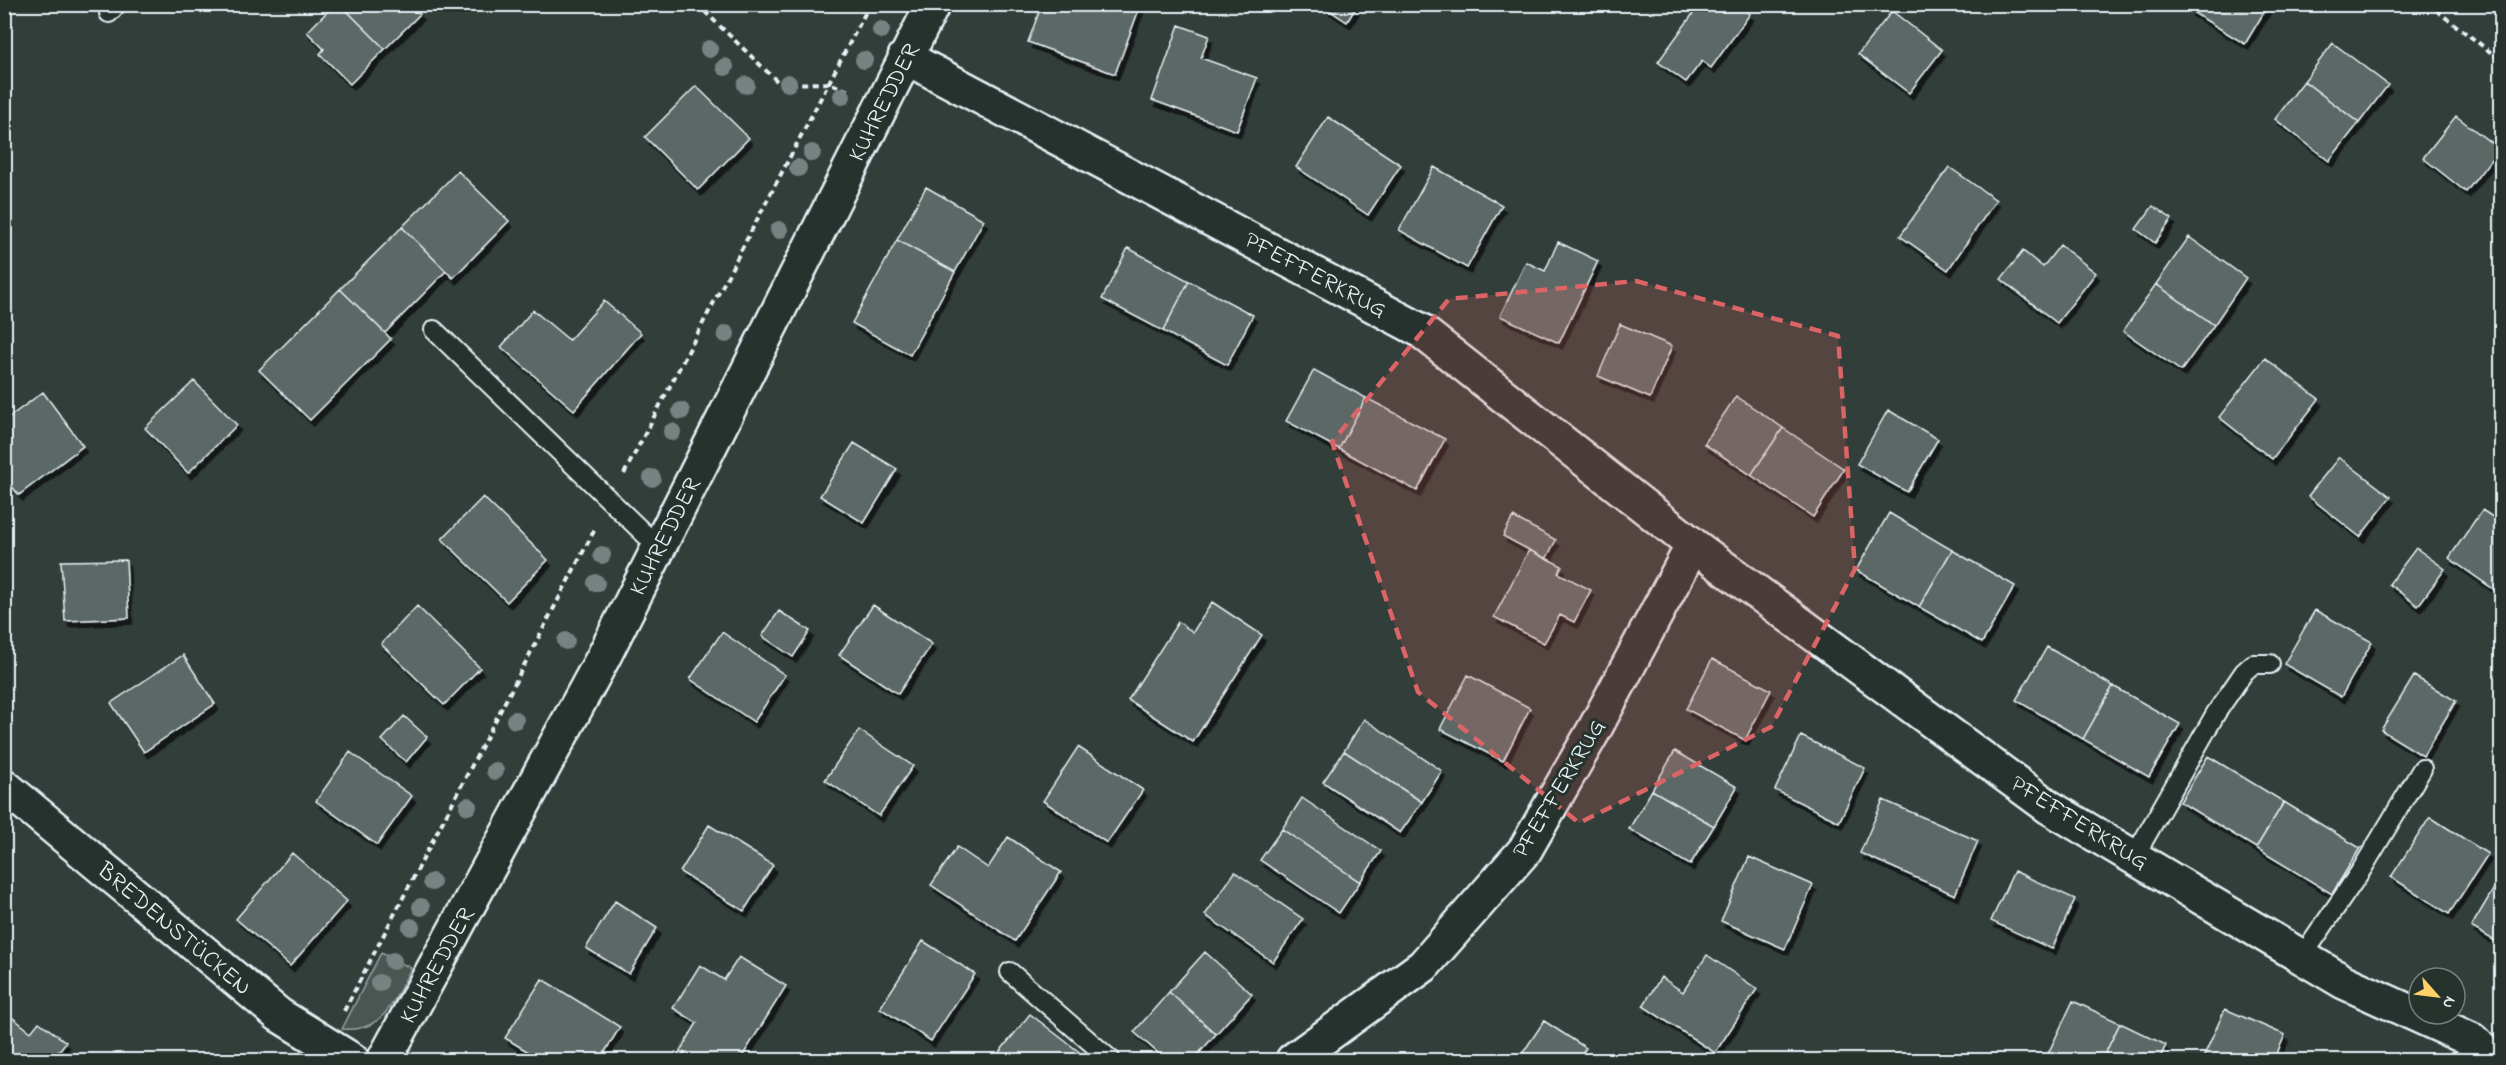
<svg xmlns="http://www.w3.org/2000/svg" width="2506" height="1065" font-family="'Indie Flower',sans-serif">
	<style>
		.green { fill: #495651; stroke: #98a4a4; stroke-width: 1.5 }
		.building { fill: #5c6865; stroke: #e8f1f8; stroke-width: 1.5; filter: url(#shadow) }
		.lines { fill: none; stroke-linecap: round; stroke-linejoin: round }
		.service-casing { stroke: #e8f1f8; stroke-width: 22 }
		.minor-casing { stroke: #e8f1f8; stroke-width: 38 }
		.path { stroke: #e8f1f8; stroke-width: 4; stroke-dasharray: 6 4.5; stroke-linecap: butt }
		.service { stroke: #26332d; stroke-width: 18 }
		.minor { stroke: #26332d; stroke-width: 33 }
		.tree { fill: #778382 }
		.marked { fill: #db6466; fill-opacity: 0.2; stroke: #db6466; stroke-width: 4.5; stroke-dasharray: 12 8; stroke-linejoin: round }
		.labels { text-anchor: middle; stroke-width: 6; stroke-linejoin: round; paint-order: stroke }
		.street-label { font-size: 24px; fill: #e8f1f8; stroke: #26332d }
	</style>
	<defs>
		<filter id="shadow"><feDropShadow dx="3.5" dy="6" stdDeviation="0" flood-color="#0009"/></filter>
	</defs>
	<rect width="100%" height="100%" fill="#323e39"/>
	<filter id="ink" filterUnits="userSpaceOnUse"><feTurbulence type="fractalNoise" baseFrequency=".0167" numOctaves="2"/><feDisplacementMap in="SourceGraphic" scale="12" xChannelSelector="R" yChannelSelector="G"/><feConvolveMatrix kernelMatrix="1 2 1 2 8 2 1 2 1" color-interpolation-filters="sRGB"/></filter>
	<g filter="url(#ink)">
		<path class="green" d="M381 953 411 968C394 1000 384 1033 342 1029Z"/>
		<path class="building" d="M335 4H340L385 49 350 84 320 54 324 49 307 32Z
			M340 4H410L420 14 385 49Z
			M1042 4H1141L1115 74 1028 42Z
			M1320 4H1358L1347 22Z
			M1700 4H1736L1750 14 1711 68 1702 61 1686 82 1658 62Z
			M2192 4H2269L2245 44 2189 10Z
			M1892 11 1942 50 1909 93 1858 54Z
			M1179 25 1209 36 1201 58 1257 78 1237 131 1152 100Z
			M2333 43 2388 85 2359 123 2304 81Z
			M2304 81 2359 123 2329 161 2275 119Z
			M696 86 749 138 698 190 645 137Z
			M2456 116 2499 149 2466 192 2423 158Z
			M1328 117 1401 165 1368 215 1296 167Z
			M1434 167 1502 205 1467 268 1399 230Z
			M1949 167 1996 200 1948 270 1900 236Z
			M458 171 509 221 453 278 402 227Z
			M926 187 984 220 955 272 897 240Z
			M2153 206 2172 219 2155 243 2136 229Z
			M402 227 446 271 385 333 340 289Z
			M2189 237 2246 278 2214 325 2156 284Z
			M897 240 955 272 910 355 852 323Z
			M1558 242 1598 261 1559 343 1500 316 1526 262 1545 271Z
			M2060 245 2096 273 2057 323 2001 279 2023 251 2043 267Z
			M1128 248 1189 281 1163 331 1102 299Z
			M1189 281 1253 315 1227 365 1163 331Z
			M2156 284 2214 325 2181 371 2123 331Z
			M340 289 391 339 310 420 259 370Z
			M604 301 641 333 574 410 501 347 533 310 569 340Z
			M1620 324 1672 346 1650 398 1598 376Z
			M2265 358 2319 399 2272 459 2219 417Z
			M1314 370 1366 398 1339 449 1286 421Z
			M194 381 237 425 188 473 145 428Z
			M43 392 83 446 19 495 4 477V421Z
			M1736 396 1783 428 1751 475 1704 444Z
			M1366 398 1445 439 1417 491 1339 449Z
			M1888 410 1938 439 1907 492 1857 464Z
			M1783 428 1844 469 1813 517 1751 475Z
			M854 443 897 469 864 523 820 496Z
			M2339 457 2391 497 2360 537 2308 496Z
			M483 497 548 560 507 602 442 539Z
			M2482 510 2502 523V595L2449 558Z
			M1889 513 1952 550 1919 607 1856 570Z
			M1513 517 1556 540 1546 559 1503 536Z
			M2416 548 2445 569 2418 606 2389 584Z
			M1529 550 1562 566 1558 573 1591 590 1574 622 1560 615 1544 643 1494 617Z
			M1952 550 2015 586 1982 643 1919 607Z
			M126 560 129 618 65 621 61 561Z
			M1212 602 1262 635 1193 742 1128 700 1178 622 1193 632Z
			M873 605 932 644 898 694 839 655Z
			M417 606 480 668 444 705 381 644Z
			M2315 610 2372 642 2341 697 2284 664Z
			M779 611 810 631 793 657 762 636Z
			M722 632 785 675 754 722 690 679Z
			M2047 647 2113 686 2083 739 2016 700Z
			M183 655 215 704 144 752 111 703Z
			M1712 659 1771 690 1745 740 1686 709Z
			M1468 675 1530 708 1503 761 1440 729Z
			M2414 676 2456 701 2423 756 2381 730Z
			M2113 686 2180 724 2149 777 2083 739Z
			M404 716 427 737 406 762 382 740Z
			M1364 719 1442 771 1422 802 1344 751Z
			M859 730 913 766 879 816 825 780Z
			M1801 736 1865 768 1839 822 1775 790Z
			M1078 747 1143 790 1107 843 1043 801Z
			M1344 751 1422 802 1400 833 1323 782Z
			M1675 751 1737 787 1714 826 1652 790Z
			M350 752 412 796 377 845 316 801Z
			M2208 756 2284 802 2256 848 2180 802Z
			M1652 790 1714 826 1690 865 1629 829Z
			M1302 798 1381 851 1360 882 1282 829Z
			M1883 800 1978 841 1955 895 1860 853Z
			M2284 802 2360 848 2332 894 2256 848Z
			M2430 817 2488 854 2449 914 2391 877Z
			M709 825 773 865 744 911 680 872Z
			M1282 829 1360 882 1339 913 1260 860Z
			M1008 837 1061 872 1015 941 931 885 957 847 988 868Z
			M292 853 347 901 290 966 236 919Z
			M1749 857 1813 885 1785 949 1721 921Z
			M2014 871 2075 899 2052 949 1991 921Z
			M1235 872 1303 919 1273 962 1205 915Z
			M2502 875V945L2471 927Z
			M615 901 657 928 629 974 586 948Z
			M923 941 975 974 931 1041 880 1008Z
			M1205 952 1252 994 1216 1034 1169 992Z
			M1707 955 1757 989 1715 1053 1643 1006 1661 977 1683 992Z
			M739 957 786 986 740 1060H696L680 1051 697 1023 673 1008 700 965 724 980Z
			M542 979 620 1027 600 1060H542L505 1038Z
			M1169 992 1216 1034 1193 1060H1166L1134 1032Z
			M2073 1001 2120 1023 2102 1060H2045Z
			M2225 1009 2285 1035 2274 1060H2202Z
			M4 1011 31 1032 39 1022 66 1042 52 1060H6L4 1059Z
			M1030 1014 1082 1054 1076 1060H993Z
			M1544 1021 1586 1048 1578 1060H1518Z
			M2120 1023 2166 1045 2159 1060H2102Z"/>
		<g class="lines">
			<g class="service-casing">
				<path id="service" d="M109 13 117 4
					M434 330 658 547
					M2134 857 2216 713 2244 672 2253 664H2270
					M2302 957 2362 869 2422 769
					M1010 972 1111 1060"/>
			</g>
			<g class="minor-casing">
				<path id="minor" d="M905 57 1420 330 1693 545 2049 807 2344 982 2474 1041 2491 1060
					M4 786 279 1015 352 1060
					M384 1060 603 658 933 4
					M1293 1060 1423 966 1525 850 1594 730 1693 545"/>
			</g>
			<path class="path" d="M697 4 780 84 829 83 849 91
				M2428 4 2502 61
				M624 474 870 4
				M344 1011 595 529"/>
			<use href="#service" class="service"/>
			<use href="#minor" class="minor"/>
		</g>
		<g class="tree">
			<circle cx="881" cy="30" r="9"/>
			<circle cx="709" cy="49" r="9"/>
			<circle cx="864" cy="60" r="9"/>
			<circle cx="725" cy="67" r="9"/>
			<circle cx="788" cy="83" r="9"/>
			<circle cx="746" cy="85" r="9"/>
			<circle cx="842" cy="96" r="9"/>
			<circle cx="812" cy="153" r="9"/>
			<circle cx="798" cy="168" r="9"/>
			<circle cx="779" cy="230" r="9"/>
			<circle cx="726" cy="334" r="9"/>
			<circle cx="681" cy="411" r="9"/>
			<circle cx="672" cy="432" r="9"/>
			<circle cx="652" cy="478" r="9"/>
			<circle cx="602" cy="555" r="9"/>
			<circle cx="596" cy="583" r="9"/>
			<circle cx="566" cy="641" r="9"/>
			<circle cx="515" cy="720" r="9"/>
			<circle cx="495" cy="771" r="9"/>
			<circle cx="468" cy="806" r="9"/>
			<circle cx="432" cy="882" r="9"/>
			<circle cx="421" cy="907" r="9"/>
			<circle cx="411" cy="927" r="9"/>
			<circle cx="393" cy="961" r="9"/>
			<circle cx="379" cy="983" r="9"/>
		</g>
	</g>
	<path class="marked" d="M1636 281 1838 336 1855 569 1771 727 1579 823 1418 692 1332 442 1449 299Z"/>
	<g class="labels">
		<g class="street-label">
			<text transform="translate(883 102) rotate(-63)" y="8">KUHREDDER</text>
			<text transform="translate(1316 274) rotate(28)" y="8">PFEFFERKRUG</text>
			<text transform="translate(664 536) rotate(-63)" y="8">KUHREDDER</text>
			<text transform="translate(1558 788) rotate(-59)" y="8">PFEFFERKRUG</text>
			<text transform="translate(2080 822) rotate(32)" y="8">PFEFFERKRUG</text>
			<text transform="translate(175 928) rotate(40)" y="8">BREDENSTÜCKEN</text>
			<text transform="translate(436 965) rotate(-61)" y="8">KUHREDDER</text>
		</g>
	</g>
	<rect width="2506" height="1065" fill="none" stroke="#26332d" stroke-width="24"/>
	<rect x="12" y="12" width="2482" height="1041" fill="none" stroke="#e8f1f8" stroke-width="2" filter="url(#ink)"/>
	<g transform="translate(2437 996) rotate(118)"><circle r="28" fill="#26332d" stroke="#747f7e" stroke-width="1.5"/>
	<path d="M0-4.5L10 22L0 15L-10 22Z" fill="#ffd166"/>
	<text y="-9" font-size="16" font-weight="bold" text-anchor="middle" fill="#e8f1f8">N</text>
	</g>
</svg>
